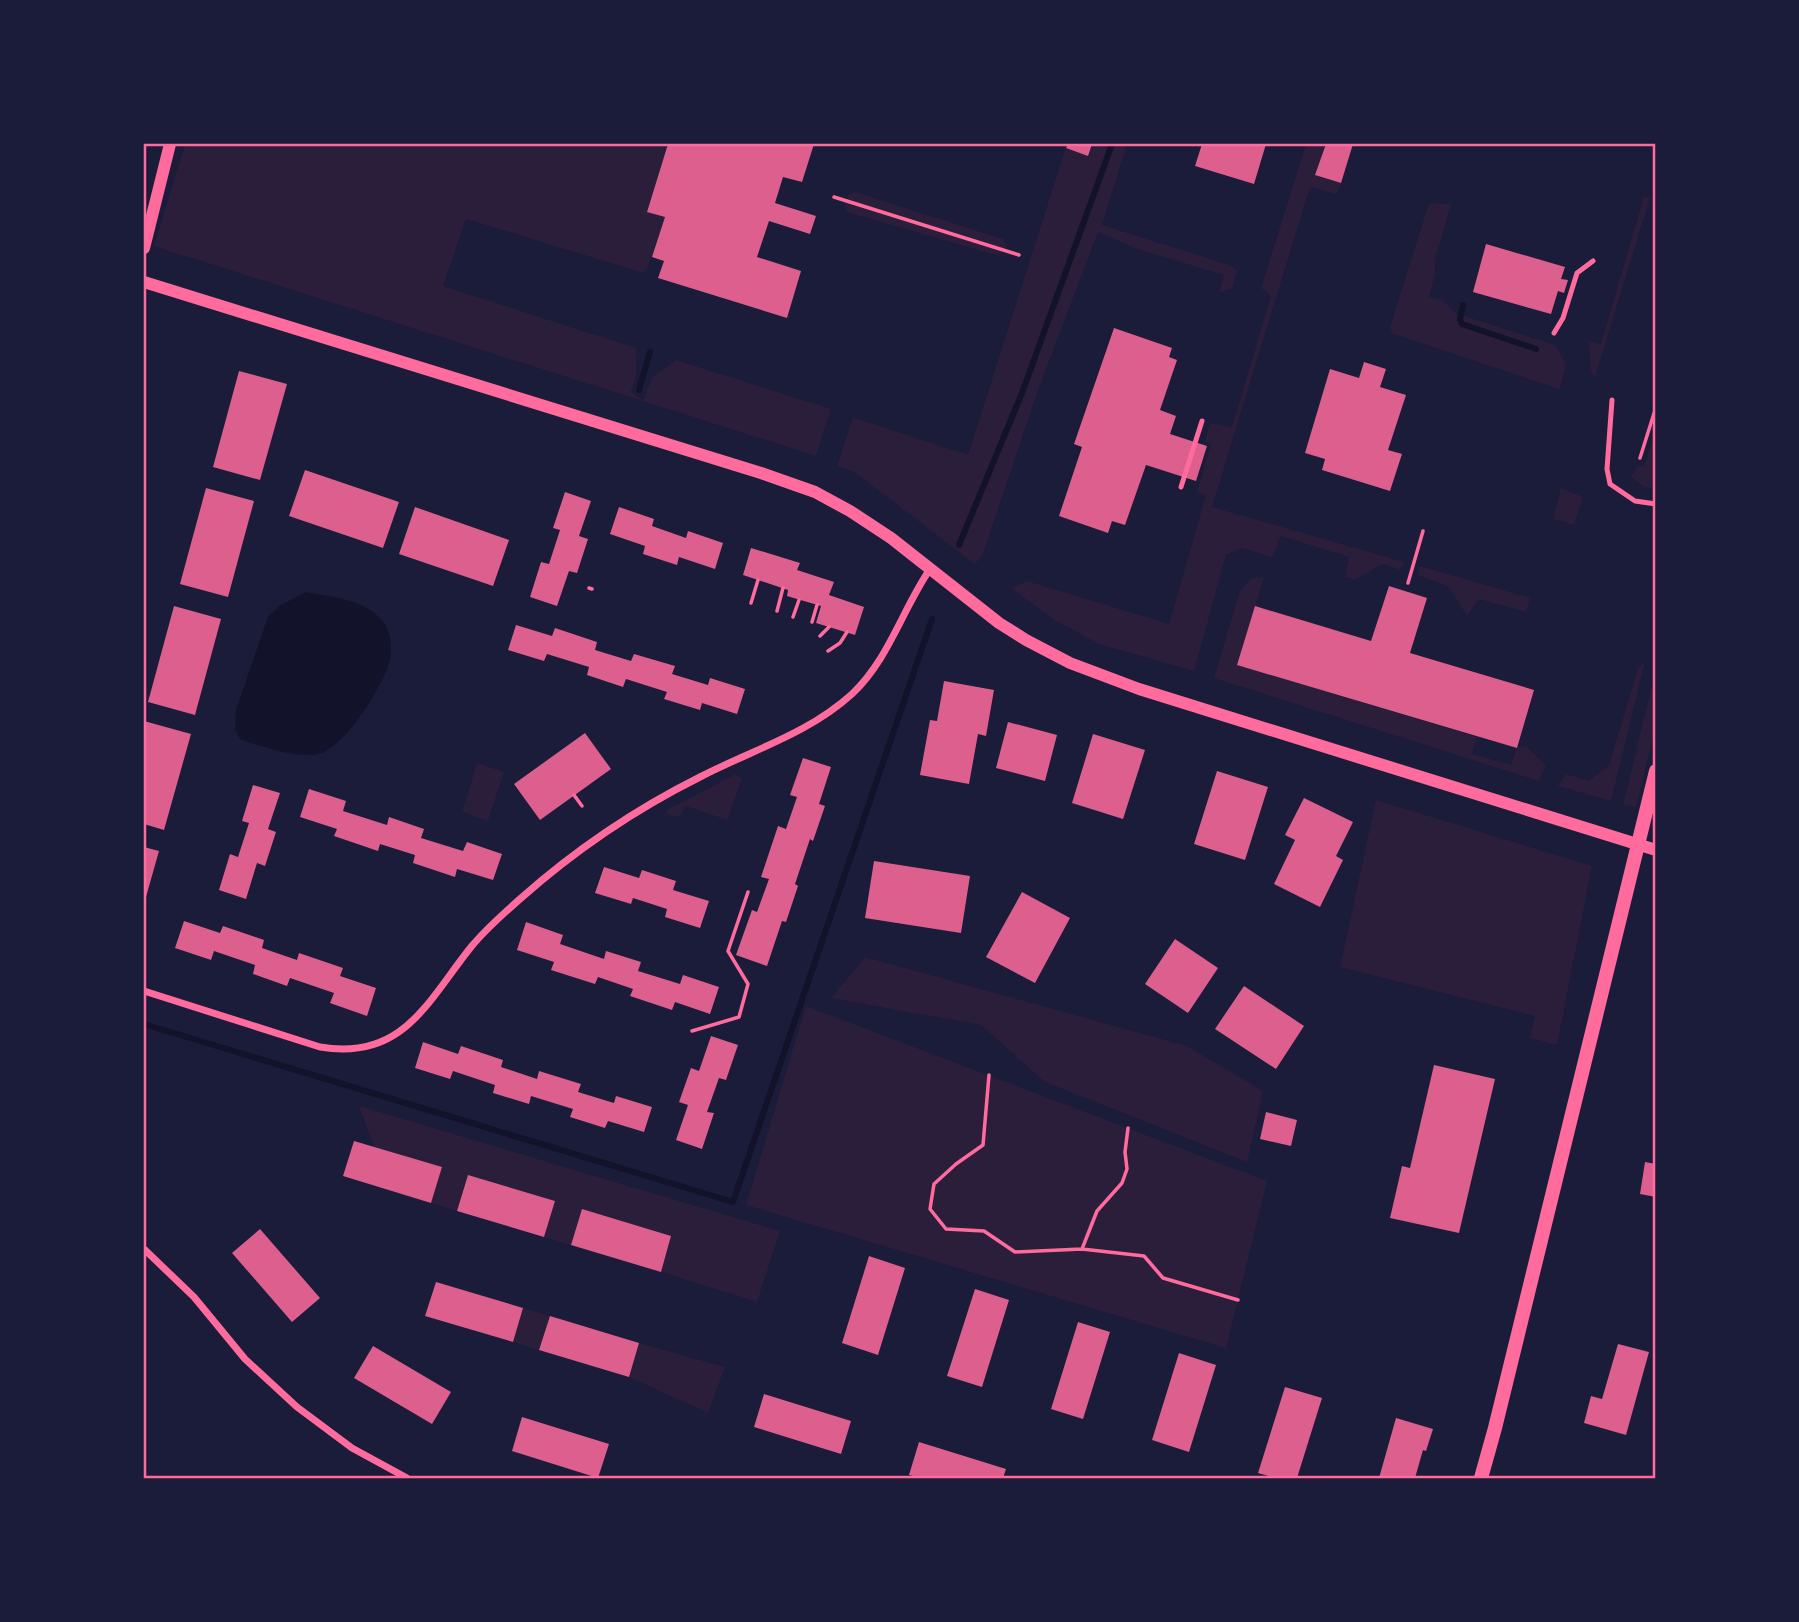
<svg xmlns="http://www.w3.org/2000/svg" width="1799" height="1622" font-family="Barlow,sans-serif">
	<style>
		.green { fill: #2a1e3b }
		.water { fill: #12122b }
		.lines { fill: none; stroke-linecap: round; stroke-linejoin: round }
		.stream { stroke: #12122b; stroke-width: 6 }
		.building { fill: #dd5f8e }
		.path { stroke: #ff6b9d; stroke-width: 3.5 }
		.service { stroke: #ff6b9d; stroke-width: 5 }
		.minor { stroke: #ff6b9d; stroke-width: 7 }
		.tertiary { stroke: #ff6b9d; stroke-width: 12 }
		.secondary { stroke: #ff6b9d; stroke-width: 14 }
		.neatline { fill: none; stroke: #ff6b9d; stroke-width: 2.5 }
	</style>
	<rect width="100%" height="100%" fill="#1b1b3a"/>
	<path class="green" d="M185 144H668L647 211 665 217 652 257 644 273 466 219 443 286 636 348 637 372 631 392 643 400 652 378 676 360 831 409 816 456 154 246Z
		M1092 144H1127L1102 225 1230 265 1237 270 1232 289 1219 293 1224 275 1137 249 1098 232 1037 393 983 554 975 564 854 472 837 466 853 417 968 455 1064 153 1066 148 1088 155Z
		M1306 144H1326L1316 175 1341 183 1337 194 1310 187 1212 507 1404 562 1401 570 1383 564 1355 580 1345 577 1349 557 1281 536 1272 557 1242 548 1226 555 1194 671 1099 644 1051 618 1011 588 1027 581 1169 624 1206 495 1197 492 1211 445 1205 441 1210 423 1232 427 1271 296 1261 288Z
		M855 192 1003 239 1007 245 999 256 847 212 845 205 848 195Z
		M1644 196 1650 198 1595 377 1591 372 1589 341 1601 344Z
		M1431 203 1451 204 1435 260V275L1429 297 1443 300 1455 313 1555 345 1566 364 1560 389 1392 333 1390 327 1428 206Z
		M1655 432V488L1644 487 1631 477 1637 467 1644 466Z
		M1561 488 1583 497 1574 525 1553 519Z
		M1420 566 1530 598 1526 612 1479 599 1467 616 1448 586 1417 575Z
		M1264 577 1238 665 1477 737 1472 754 1511 765 1517 748 1526 746 1546 765 1539 781 1214 678 1240 591 1252 578Z
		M1645 661 1611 801 1558 786 1566 774 1589 781 1609 765 1638 668Z
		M1655 673V730L1636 807 1623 805Z
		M477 763 504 772 488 821 462 812Z
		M736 774 742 779 727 820 686 806 679 817 667 814V810Z
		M1376 800 1592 866 1557 1045 1530 1038 1535 1016 1340 967Z
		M865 957 1187 1046 1263 1091 1247 1162 1045 1082 981 1025 831 998Z
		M806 1006 1267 1181 1226 1348 746 1205Z
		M359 1106 780 1231 757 1302 661 1272 671 1236 582 1209 571 1245 544 1237 555 1201 468 1175 457 1211 431 1203 374 1147Z
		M523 1308 550 1316 539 1350 513 1342Z
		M639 1343 725 1367 708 1413 629 1377Z"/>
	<path class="water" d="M306 592C332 597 367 599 384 623 391 632 392 647 390 659 385 684 344 749 318 754 294 758 263 747 240 739L235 729 236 710 268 617 279 606Z"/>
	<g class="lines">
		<path class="stream" d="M1463 305 1460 319 1462 324 1536 349
			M639 390 650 352
			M959 545 1022 393 1112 144
			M144 1024 733 1202 932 619"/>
	</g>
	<path class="building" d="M668 144H814L802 182 783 177 775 203 816 216 810 234 769 221 757 257 801 271 787 318 658 278 664 261 652 257 665 217 647 212Z
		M1068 144H1092L1088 156 1066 148Z
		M1202 144H1266L1254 184 1195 166Z
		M1326 144H1353L1341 183 1315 175Z
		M1486 244 1565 267 1561 279 1568 280 1564 293 1558 291 1551 314 1473 292Z
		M1114 328 1172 348 1169 357 1177 360 1160 410 1176 416 1170 434 1207 446 1196 481 1146 465 1125 525 1112 521 1108 533 1059 516 1082 447 1074 444Z
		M1364 362 1386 369 1380 387 1406 395 1388 450 1402 454 1390 491 1322 470 1325 459 1305 453 1330 369 1359 378Z
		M239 371 287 384 260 480 213 467Z
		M305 470 399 502 383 548 289 516Z
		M206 488 254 501 228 597 180 584Z
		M565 492 591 501 579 536 588 539 577 573 569 571 557 606 530 597 541 562 549 564 560 530 553 528Z
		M415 507 509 540 493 586 399 554Z
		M619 507 654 519 652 526 686 538 688 531 723 543 715 569 679 557 677 565 643 554 645 546 610 534Z
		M751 548 800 563 797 570 834 582 829 595 864 607 855 635 816 623 821 606 787 596 788 590 743 575Z
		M1389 586 1427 598 1410 653 1534 690 1517 748 1237 665 1255 606 1371 641Z
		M174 606 221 619 195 715 148 702Z
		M516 625 552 636 555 628 597 642 595 650 631 661 634 654 675 666 672 674 708 685 710 678 745 689 737 714 702 703 700 710 664 699 667 692 626 679 623 687 587 675 589 667 547 654 544 661 508 650Z
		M944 681 994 690 986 736 978 734 969 784 920 775 930 720 937 721Z
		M144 721 191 734 164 830 144 824Z
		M1008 722 1057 735 1045 781 996 768Z
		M585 733 611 769 540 820 514 784Z
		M1093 734 1145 750 1123 819 1072 803Z
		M803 758 831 767 819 804 825 806 813 841 810 839 795 884 798 886 786 922 782 921 767 966 736 955 752 910 757 912 769 879 761 877 778 826 786 829 797 797 790 795Z
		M1217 771 1268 787 1245 860 1194 844Z
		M253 785 280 793 268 829 276 832 265 866 257 863 246 899 219 890 230 854 238 857 249 823 242 821Z
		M309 789 346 801 343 811 387 825 389 817 424 829 421 838 463 851 467 842 502 854 493 880 457 869 455 877 413 863 415 855 380 844 378 851 334 836 337 829 300 817Z
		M1304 798 1353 822 1336 856 1343 860 1320 907 1274 884 1295 840 1285 835Z
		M144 847 159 851 144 904Z
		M874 861 970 876 961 933 865 918Z
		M604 867 639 878 642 870 676 881 673 890 709 901 700 928 665 917 667 909 633 898 631 904 595 893Z
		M1022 892 1070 918 1035 983 986 957Z
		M184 921 220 933 223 926 264 940 262 948 297 960 299 953 343 968 340 976 376 988 367 1016 330 1003 334 993 290 978 287 986 253 974 255 965 214 951 211 960 175 948Z
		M526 922 563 935 560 944 604 959 606 951 641 962 638 971 680 984 683 975 719 987 710 1014 675 1002 672 1010 630 996 633 989 598 977 595 984 551 970 554 962 517 950Z
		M1175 939 1218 968 1188 1013 1145 984Z
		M1244 986 1304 1026 1276 1069 1215 1029Z
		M711 1036 738 1045 726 1080 719 1078 707 1112 714 1113 702 1149 676 1140 688 1105 679 1102 691 1068 699 1071Z
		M423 1042 458 1054 461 1046 503 1060 501 1067 537 1079 539 1071 581 1084 578 1092 614 1103 616 1096 652 1107 644 1132 608 1121 605 1128 570 1117 573 1109 531 1096 529 1104 493 1093 495 1085 453 1071 450 1079 415 1068Z
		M1434 1065 1495 1079 1459 1233 1390 1218 1402 1166 1410 1168Z
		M1266 1112 1297 1120 1291 1146 1260 1139Z
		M354 1141 442 1167 431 1203 343 1176Z
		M1645 1162 1656 1164V1197L1640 1194Z
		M468 1175 555 1201 544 1237 457 1211Z
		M582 1209 671 1236 661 1272 571 1245Z
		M260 1229 320 1298 292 1322 232 1253Z
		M869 1256 905 1268 878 1355 842 1343Z
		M436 1282 523 1308 513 1342 425 1316Z
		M975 1289 1009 1300 982 1387 947 1376Z
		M550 1316 639 1343 629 1377 539 1350Z
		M1078 1322 1110 1332 1083 1419 1051 1409Z
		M1618 1344 1649 1352 1626 1435 1584 1423 1591 1396 1602 1399Z
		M373 1346 451 1392 432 1424 354 1378Z
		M1179 1353 1216 1365 1189 1452 1152 1440Z
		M1285 1387 1322 1398 1297 1478H1275L1258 1473Z
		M764 1394 851 1421 841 1454 754 1427Z
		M522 1417 609 1444 598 1478 512 1451Z
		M1396 1418 1433 1429 1426 1451 1423 1450 1415 1478H1379Z
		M919 1442 1006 1469 1003 1478H921L909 1475Z"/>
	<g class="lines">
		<path class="path" d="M834 197 1019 255
			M1640 458 1656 407
			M1408 583 1423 531
			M589 588 592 589
			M751 603 758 580
			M777 611 783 588
			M793 617 799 600
			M812 622 817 605
			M820 636 829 627
			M828 651 840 643 847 632
			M574 795 582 806
			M692 1031 739 1017 748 984 728 951 748 892
			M989 1075 983 1145 956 1164 934 1184 930 1209 946 1229 984 1231 1015 1252 1082 1249 1144 1256 1163 1278 1238 1300
			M1082 1249 1097 1211 1122 1183 1127 1169 1125 1152 1128 1128"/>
		<path class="service" d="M1554 333 1563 318 1577 273 1593 261
			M1612 400 1607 469 1610 484 1635 501 1656 504
			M1181 487 1202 421"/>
		<path class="minor" d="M144 991 320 1047C403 1061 427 1002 471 947 485 930 504 913 520 899 574 851 636 809 700 777 752 750 808 734 852 694 889 659 902 610 930 569
			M144 1249 194 1297 245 1359 297 1407 352 1448 407 1478"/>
		<path class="tertiary" d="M144 248 170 144
			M144 282 761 473 815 492 850 511 891 538 999 623 1026 640 1070 663 1139 689 1656 850"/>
		<path class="secondary" d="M1481 1478 1495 1428 1656 771"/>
	</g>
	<rect width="1799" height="1622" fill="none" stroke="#1b1b3a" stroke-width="290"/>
	<rect x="145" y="145" width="1509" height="1332" class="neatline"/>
</svg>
